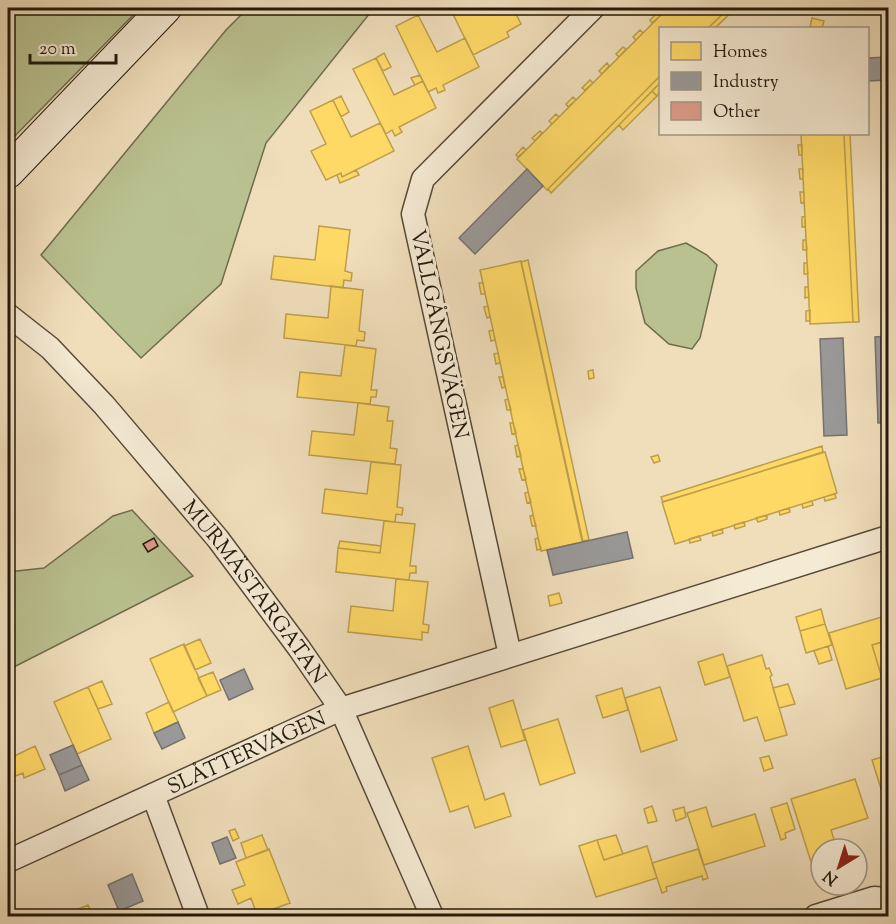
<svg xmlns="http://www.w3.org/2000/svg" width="896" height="924" font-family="'Sorts Mill Goudy',serif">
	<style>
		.green { fill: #bac190; stroke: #6e6c4e; stroke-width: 1.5 }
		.homes { fill: #ffd966; stroke: #bd9f4b; stroke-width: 1.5 }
		.industry { fill: #999; stroke: #75726f; stroke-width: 1.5 }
		.building { fill: #dd9b8a; stroke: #22180c; stroke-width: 1.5 }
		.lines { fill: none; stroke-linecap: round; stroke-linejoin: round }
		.street-casing { stroke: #564a38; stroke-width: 25 }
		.secondary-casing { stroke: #22180c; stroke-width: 34 }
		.street { stroke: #f5ead3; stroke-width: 22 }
		.secondary { stroke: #f5ead3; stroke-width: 32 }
		.labels { text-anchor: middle; stroke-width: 6; stroke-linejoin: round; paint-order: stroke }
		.street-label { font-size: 21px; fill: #22180c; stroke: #f5ead3 }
	</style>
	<rect width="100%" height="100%" fill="#f0debb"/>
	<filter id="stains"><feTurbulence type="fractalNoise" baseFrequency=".00333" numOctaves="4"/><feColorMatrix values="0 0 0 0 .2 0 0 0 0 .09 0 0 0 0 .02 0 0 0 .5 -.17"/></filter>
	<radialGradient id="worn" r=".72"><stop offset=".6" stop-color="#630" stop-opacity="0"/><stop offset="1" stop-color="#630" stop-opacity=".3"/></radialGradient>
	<path class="green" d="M8 8H140L8 143Z
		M248 8H374L266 143 221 284 141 358 41 255 226 30Z
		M686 243 707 255 717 265 700 338 692 349 669 344 645 323 636 288V271L658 251Z
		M132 510 193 576 8 670V572L44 568 113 516Z"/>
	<path class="homes" d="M450 8H478L479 10 484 8H513L521 24 507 32 509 37 473 55Z
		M668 8H729L708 28H660V76L547 190 517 159Z
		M729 8H736L715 28H708Z
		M657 13 660 16 652 23 650 20Z
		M418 15 437 52 465 38 479 67 443 85 445 90 438 93 436 88 428 92 396 26Z
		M812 18 824 21 822 28 810 27Z
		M640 30 643 33 636 40 633 37Z
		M623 47 626 49 619 57 616 54Z
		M384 53 391 67 383 71 376 58Z
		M376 58 394 95 423 81 436 108 399 127 402 132 395 136 392 130 386 134 353 69Z
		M607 63 609 66 602 74 599 71Z
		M420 75 423 81 415 85 411 78Z
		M660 76V83L619 125 551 193 548 189Z
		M590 80 593 83 585 90 582 88Z
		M660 83V92L657 96 652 91Z
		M652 91 657 96 623 130 619 125Z
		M341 96 349 112 341 117 333 100Z
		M573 97 576 100 568 107 566 104Z
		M333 100 351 137 380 123 394 151 342 177 341 173 326 180 311 151 326 144 310 111Z
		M556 114 559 117 552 124 549 121Z
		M540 131 542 133 535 141 532 138Z
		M801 134H844L853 322 810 324Z
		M844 134H850L859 322H853Z
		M798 145H802V155H799Z
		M523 147 526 150 518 157 516 155Z
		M799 169H803V179H800Z
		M356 170 359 175 340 183 337 175 341 173 342 177Z
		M800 192H804V203H801Z
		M805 216V227H802V217Z
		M319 226 350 230 345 271 352 273 351 281 344 280 343 288 271 279 274 256 315 260Z
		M803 240H806L807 250H803Z
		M528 260 589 540 582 541 521 262Z
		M521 261 583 542 541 551 480 270Z
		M804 263H807L808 274H804Z
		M479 283H483L485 294H481Z
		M331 286 363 290 359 331 365 332 364 341 357 340 356 346 284 338 286 314 328 318Z
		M805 287H808L809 297 805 298Z
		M488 306 490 317 487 318 484 307Z
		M810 310V321H806V311Z
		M493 330 495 340 491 341 489 331Z
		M345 345 376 349 371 390H377L376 397H371L370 404 297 397 300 372 341 376Z
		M498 353 500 363 496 364 494 354Z
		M593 370 594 378 589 379 588 371Z
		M499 377H503L505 387 502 388Z
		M508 399 511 410H507L505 400Z
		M358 403 389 407 387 421H393L390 448 397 449 395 464 309 455 312 431 354 435Z
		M510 423H513L516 433 512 434Z
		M518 445 521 456 517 457 515 446Z
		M822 446 823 452 663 502 661 497Z
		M825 452 837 493 675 544 662 502Z
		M658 455 660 461 654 463 651 457Z
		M371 462 401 465 397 507 403 508 402 515 396 514 395 522 322 513 325 489 367 494Z
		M519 469H523L526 479 522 480Z
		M528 492 531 502 527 503 525 493Z
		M835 494 836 498 825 501 824 497Z
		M812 501 813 505 803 508 802 504Z
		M789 508 790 512 780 515 779 511Z
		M533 515 536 526H532L530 516Z
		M767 515V519L758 522 756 518Z
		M384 521 415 524 410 566H416V573H410L409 580 336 572 338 548 380 553Z
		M744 522 745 526 735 529 734 525Z
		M722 529 723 533 713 536 712 532Z
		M699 536 701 540 690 543 689 539Z
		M538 538 541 549 537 550 535 539Z
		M340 541 381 546 380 553 338 548Z
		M396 579 428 582 423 624 429 625 428 633 422 632V640L348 632 351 606 393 611Z
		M559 593 562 603 550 606 548 596Z
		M821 609 825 624 800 631 796 617Z
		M888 615V640L872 645 882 678 846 689 829 633Z
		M825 624 832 645 806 653 800 631Z
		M200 639 211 663 195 670 184 646Z
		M886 641 888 650V675L882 678 872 645Z
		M184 644 207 696 173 712 150 659Z
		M828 646 832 660 819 664 814 651Z
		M723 654 730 677 705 685 698 662Z
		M762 655 766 669 769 668 772 675 770 677 787 735 765 741 757 717 744 721 727 666Z
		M213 672 221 690 207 696 198 678Z
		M102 681 112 704 98 709 88 687Z
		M788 684 795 704 779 708 773 688Z
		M88 687 111 739 77 754 54 702Z
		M660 687 677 740 641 752 625 698Z
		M622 688 628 710 603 718 596 696Z
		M513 700 525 740 501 747 489 708Z
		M169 702 178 722 154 733 146 713Z
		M558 719 575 773 540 785 523 730Z
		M35 746 45 769 24 778 23 773 13 777 15 782 8 785V759Z
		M468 746 485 800 504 793 511 816 475 828 468 806 450 812 432 758Z
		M888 755V808H887L872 760Z
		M769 756 773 768 764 771 760 758Z
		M855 779 868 818 831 830 837 849H821V862L812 865 791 799Z
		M787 803 795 829 785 833 786 838 781 840 771 808Z
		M652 806 657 821 648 823 644 809Z
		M684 807 686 817 676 821 673 810Z
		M706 807 712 827 755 814 765 846 704 865 687 813Z
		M235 829 239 838 233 841 229 831Z
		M262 835 268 850 246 858 241 843Z
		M616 835 623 854 604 860 597 840Z
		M597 840 604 860 647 846 657 878 596 897 579 846Z
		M269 849 290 903 257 915 251 898 238 904 232 890 245 885 236 862Z
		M698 849 708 878 703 880 702 876 666 887 667 891 662 893 652 863Z
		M88 905 93 916H62Z
		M49 911 51 916H37Z"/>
	<path class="industry" d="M888 57V80L868 81V58Z
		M527 169 543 186 475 254 459 238Z
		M888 336V422L878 423 875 337Z
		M843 338 847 435 824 436 820 339Z
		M627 532 633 558 553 575 547 550Z
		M244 669 253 689 229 700 220 680Z
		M178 722 185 738 162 749 154 733Z
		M73 745 82 765 59 775 50 755Z
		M82 765 89 780 65 791 59 775Z
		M227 837 236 858 220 864 212 843Z
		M132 874 143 901 119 911 108 885Z"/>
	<path class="building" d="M154 538 158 546 148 552 143 544Z"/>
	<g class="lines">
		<g class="street-casing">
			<g id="street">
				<path id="s1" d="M8 315 50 348 104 405 218 539 299 648 341 709 432 916"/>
				<path d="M510 655 413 214 423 179 593 8"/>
				<path d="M153 795 198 916"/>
				<path id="s2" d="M8 861 341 709 888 537"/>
				<path d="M816 916 874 898 888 899"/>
			</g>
		</g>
		<g class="secondary-casing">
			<path id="secondary" d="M8 172 165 8"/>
		</g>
		<use href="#street" class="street"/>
		<use href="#secondary" class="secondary"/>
	</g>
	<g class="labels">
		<g class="street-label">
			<text transform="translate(440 334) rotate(78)" y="7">VALLGÅNGSVÄGEN</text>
			<text dy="7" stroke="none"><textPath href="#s1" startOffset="372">MURMÄSTARGATAN</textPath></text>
			<text dy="7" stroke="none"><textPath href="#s2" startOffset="262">SLÅTTERVÄGEN</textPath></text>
		</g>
	</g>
	<rect width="896" height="924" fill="none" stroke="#f0debb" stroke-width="30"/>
	<rect x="9" y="9" width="878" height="906" fill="none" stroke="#22180c" stroke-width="3"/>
	<rect x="15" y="15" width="866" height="894" fill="none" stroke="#22180c" stroke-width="1.5"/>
	<rect x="659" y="27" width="210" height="108" fill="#f5ead3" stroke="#a19683" stroke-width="1.5"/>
	<rect x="671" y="42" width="30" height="18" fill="#ffd966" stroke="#a19683" stroke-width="1.5"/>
	<text x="713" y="57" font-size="18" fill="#22180c">Homes</text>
	<rect x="671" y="72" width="30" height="18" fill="#999999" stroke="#a19683" stroke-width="1.5"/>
	<text x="713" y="87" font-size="18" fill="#22180c">Industry</text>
	<rect x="671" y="102" width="30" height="18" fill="#dd9b8a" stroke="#a19683" stroke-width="1.5"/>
	<text x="713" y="117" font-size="18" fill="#22180c">Other</text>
	<g transform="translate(839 867) rotate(218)"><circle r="28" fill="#f5ead3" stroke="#a19683" stroke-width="1.5"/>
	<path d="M0-4.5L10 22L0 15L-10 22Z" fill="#8f2418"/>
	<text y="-9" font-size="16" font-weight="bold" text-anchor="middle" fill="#22180c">N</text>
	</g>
	<path d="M30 54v9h86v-9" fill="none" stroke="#22180c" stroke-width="3"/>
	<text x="39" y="54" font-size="18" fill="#22180c" stroke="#f5ead3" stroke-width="4.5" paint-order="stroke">20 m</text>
	<rect width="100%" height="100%" filter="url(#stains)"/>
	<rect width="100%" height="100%" fill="url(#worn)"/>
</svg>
